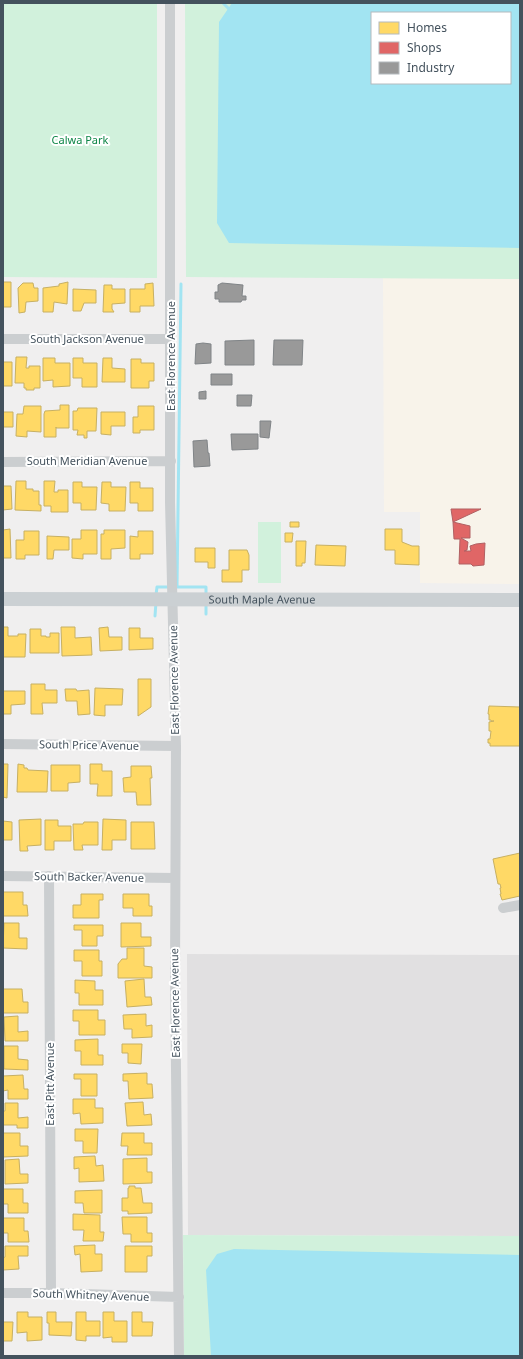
<svg xmlns="http://www.w3.org/2000/svg" width="523" height="1359" font-family="'Noto Sans',sans-serif">
	<style>
		.commercial { fill: #f8f3ea }
		.education { fill: #e1e0e1 }
		.green { fill: #d1f1dc; fill-rule: evenodd }
		.water { fill: #a2e4f2; fill-rule: evenodd }
		.homes { fill: #ffd966; stroke: #c7b063 }
		.shops { fill: #e06666; stroke: #b16063 }
		.industry { fill: #999; stroke: #808487 }
		.lines { fill: none; stroke-linecap: round; stroke-linejoin: round }
		.stream { stroke: #a2e4f2; stroke-width: 3 }
		.street { stroke: #cbced0; stroke-width: 10 }
		.secondary { stroke: #cbd0d3; stroke-width: 14 }
		.labels { text-anchor: middle; stroke-width: 4; stroke-linejoin: round; paint-order: stroke }
		.park-label { font-size: 11px; fill: #0e8647; stroke: #fff }
		.street-label { font-size: 11px; fill: #44525d; stroke: #fff }
	</style>
	<rect width="100%" height="100%" fill="#f0efef"/>
	<path class="commercial" d="M383 278 520 279V584L420 583V512H384Z"/>
	<path class="education" d="M187 954 520 955V1236L188 1235Z"/>
	<path class="green" d="M3 3H157V278L3 277Z
		M185 3H520V279L186 277ZM372 13H510V83H372Z
		M258 522H281V583H258Z
		M183 1235 520 1236V1356H184Z"/>
	<path class="water" d="M232 3H520V248L229 243 217 223 219 22ZM372 13H510V83H372Z
		M234 1249 520 1255V1356H211L206 1270 217 1254Z"/>
	<path class="homes" d="M3 282H11V307H3Z
		M68 282 67 304 54 302 53 312H43V288L59 286V284Z
		M23 283H33L34 288H38V301L26 302 25 312 19 313 18 288Z
		M153 283 154 306H140V312H130V289H145V284Z
		M104 285H112V289H125V303L112 304V309L114 312H103Z
		M73 289 96 290V303H84L81 311H73Z
		M16 357H27L26 368H29V366H40V388H34V390H26V388H24V383H15Z
		M43 358H55V363H70V386L53 387V380L43 381Z
		M73 358H83V363H97V387H82V378H73Z
		M103 358H112V368L125 369V382H102Z
		M131 359H141V363H154V381H149V388H131Z
		M3 362H12V386H3Z
		M60 405H69V428H56V427V437H44V414L45 411 60 410Z
		M24 406H41V432L27 431V437L16 436 17 414H23Z
		M138 406H154V430H140V433H133V417H138Z
		M78 408H97L96 431H87V438H84V435H77L78 430H73V411H77Z
		M3 412H13V427H3Z
		M101 412H125V426H111V435L101 434Z
		M16 481H26V489H33V491H39V505H41V511L15 510Z
		M44 481H55L54 492H58V490H68V512H51V506H44Z
		M73 482H82V487H97L96 510H81V503H73Z
		M102 482H111V487H126L125 511H109V504L101 503Z
		M130 482H140V488H153V511H138V503H130Z
		M3 486H11L12 509 3 510Z
		M290 522H299V527H290Z
		M10 529 11 558H3V530Z
		M385 529H402V542L412 546H419V565L395 564V550H385Z
		M81 530H97V554H83V559L72 558V539H81Z
		M104 530H125V548L111 549V559H101V534H104Z
		M24 531H39V555H25V559H16V540H24Z
		M138 531H153V554H140V559H130V536L138 537Z
		M285 533H293L292 542H285Z
		M47 536 69 537V550H54L53 559H47Z
		M296 541H306L305 563H302V566H296Z
		M316 545 346 546 345 566 315 565Z
		M195 548H215V568H208V562H195Z
		M229 550H247L249 555V570H242V582H222V570H229Z
		M3 627H8V636H18V634H26L25 657H3Z
		M61 627H75V638L91 637 92 655 62 656Z
		M108 627 109 637H122V650L100 651 99 628Z
		M129 628H140V638H153V649L129 650Z
		M30 629H41V636H46V637H50V633H59V653H30Z
		M138 679H151V707L138 716Z
		M31 684H45V690H57V703H42L43 714H31Z
		M95 688 123 689 122 705H105V716L94 715Z
		M65 689H76L77 691 89 690 90 714 78 715 77 701H66Z
		M3 691H25V704L11 705V714H3Z
		M489 706 520 707V746H490V743H488V739H490L491 731H489V722L494 721H491V720H489V714H488Z
		M3 764H8L7 798 3 797Z
		M18 764 24 765V768H27L28 770 48 771 47 792H17Z
		M90 764H102V771H112V796H97L98 784H90Z
		M51 765H80V782L68 783V791H51Z
		M131 766H151L152 778H150L151 805H137L136 792H124L123 778 131 777Z
		M41 819V845L27 846 28 851H20L19 820Z
		M103 819 126 820V840H112V850H102Z
		M45 820H58V826H71V841H54V850H45Z
		M3 821 12 822V840H3Z
		M84 822H98V845H82L83 850H74L73 824H83Z
		M131 822H154L155 849H131Z
		M520 853V896L502 900 500 894H501L500 888H501L500 884H498L493 859Z
		M3 892H23V905H27L28 916H3Z
		M81 894H103V900H99V918H73V905H81Z
		M123 894H149V906H152V916H133V908H123Z
		M4 923H19V938H27V949L3 948Z
		M121 923H141V937H151V946L121 947Z
		M74 925H103V936H97V946H82V930H74Z
		M127 948H144V966L152 967V978H118V964L122 959H127Z
		M74 950H99V961H102V976H82V961H74Z
		M144 979 145 997H151L152 1005 127 1007 125 981Z
		M75 980 95 981V990H103V1005H79V993H75Z
		M3 989H22L23 1002H28V1013H3Z
		M73 1010H98V1020H105V1035H79V1021H73Z
		M146 1014V1026L152 1025V1037L132 1038V1029H124L123 1015Z
		M18 1016V1032L28 1031V1041H5L4 1017Z
		M98 1039V1055H103V1065H81V1051H75V1040Z
		M122 1044H142L141 1064 128 1063V1053H122Z
		M4 1046H18V1059L28 1060V1070L4 1069Z
		M147 1073V1084H152L153 1098 129 1099 128 1081H123V1074Z
		M74 1074H97V1096H81V1079H74Z
		M23 1075 24 1089H28V1099H8V1090L3 1091V1076Z
		M73 1099H95V1108H103V1123L81 1124 80 1113 73 1114Z
		M143 1102 144 1115 151 1114 152 1125 127 1126 125 1103Z
		M5 1103H18V1118L28 1117V1128H17V1125H3V1111H5Z
		M75 1129H98L97 1153H83V1141H75Z
		M3 1133H20V1146H28V1156L3 1157Z
		M122 1133H144V1143H152V1155H127L128 1146H121Z
		M95 1156 96 1166 103 1165 104 1181 79 1182V1168L74 1169V1157Z
		M147 1158V1172H152V1183L123 1184V1159Z
		M19 1159 20 1174H28V1183L5 1184V1160Z
		M129 1186H135V1188H141L143 1203H152V1213L128 1214V1211H122V1198H128V1188H129Z
		M3 1189H23V1203H28V1213H8V1204H3Z
		M102 1190V1213H84L83 1203H75V1191Z
		M73 1214 100 1215V1232H104L103 1241H83L84 1230H73Z
		M122 1217H147V1233H152V1242H131V1234H123Z
		M3 1218H24V1231H28L29 1242H8V1233H3Z
		M95 1245V1254H102V1271L81 1272 80 1254 75 1255 74 1246Z
		M5 1246H28V1256H18L19 1269 3 1270V1258L5 1257Z
		M125 1246H152V1256H147V1272H125Z
		M17 1312H28V1317H42V1340L27 1341V1332L17 1333Z
		M47 1312H56V1322H72L71 1336 49 1335V1323H47Z
		M76 1312H86V1321H100V1336H86V1341L76 1340Z
		M103 1312H114V1321H127V1342H112V1337L103 1338Z
		M132 1312H142V1322H153L152 1336H132Z
		M3 1322H13L12 1341H3Z"/>
	<path class="shops" d="M451 509H481L453 522Z
		M453 522 470 526V538H461L468 542 467 550 464 551H471L470 546 476 544 485 543 484 565 473 566 471 564H459L460 539H454Z"/>
	<path class="industry" d="M222 283 243 285 242 296H246V300H242L241 302H219V299H215V292H218V285Z
		M254 340V365H225V341Z
		M274 340H303L302 365H273Z
		M203 343 211 344V363L195 364 196 344Z
		M211 374H232V385H211Z
		M206 391V399H199V392Z
		M237 395H252L251 406H237Z
		M260 421H271L269 438 260 437Z
		M231 434H258V449L232 450Z
		M207 440 208 453H209L210 466 194 467 193 441Z"/>
	<g class="lines">
		<path class="stream" d="M223 3 231 11
			M181 284 177 587H206V595
			M156 595 157 587H171
			M206 603V614
			M155 616 156 602"/>
		<path class="street" d="M170 3V502L176 746 175 974 179 1356
			M3 339H170
			M3 462 171 461
			M3 744 176 746
			M3 876 175 878
			M49 876 51 1293
			M503 908 520 905
			M3 1293H51L179 1297"/>
		<path class="secondary" id="s1" d="M3 599 520 600"/>
	</g>
	<g class="labels">
		<g class="park-label">
			<text x="80" y="144">Calwa Park</text>
		</g>
		<g class="street-label">
			<text x="87" y="343">South Jackson Avenue</text>
			<text transform="translate(171 356) rotate(-90)" y="4">East Florence Avenue</text>
			<text x="87" y="465">South Meridian Avenue</text>
			<text dy="4" stroke="none"><textPath href="#s1" startOffset="259">South Maple Avenue</textPath></text>
			<text transform="translate(174 680) rotate(-91)" y="4">East Florence Avenue</text>
			<text transform="translate(89 745) rotate(1)" y="4">South Price Avenue</text>
			<text transform="translate(89 877) rotate(1)" y="4">South Backer Avenue</text>
			<text transform="translate(175 1003) rotate(-91)" y="4">East Florence Avenue</text>
			<text transform="translate(50 1084) rotate(-90)" y="4">East Pitt Avenue</text>
			<text transform="translate(91 1295) rotate(2)" y="4">South Whitney Avenue</text>
		</g>
	</g>
	<rect width="523" height="1359" fill="none" stroke="#44525d" stroke-width="8"/>
	<rect x="371" y="12" width="140" height="72" fill="#ffffff" stroke="#b4babe"/>
	<rect x="379" y="22" width="20" height="12" fill="#ffd966" stroke="#b4babe"/>
	<text x="407" y="32" font-size="12" fill="#44525d">Homes</text>
	<rect x="379" y="42" width="20" height="12" fill="#e06666" stroke="#b4babe"/>
	<text x="407" y="52" font-size="12" fill="#44525d">Shops</text>
	<rect x="379" y="62" width="20" height="12" fill="#999999" stroke="#b4babe"/>
	<text x="407" y="72" font-size="12" fill="#44525d">Industry</text>
</svg>
